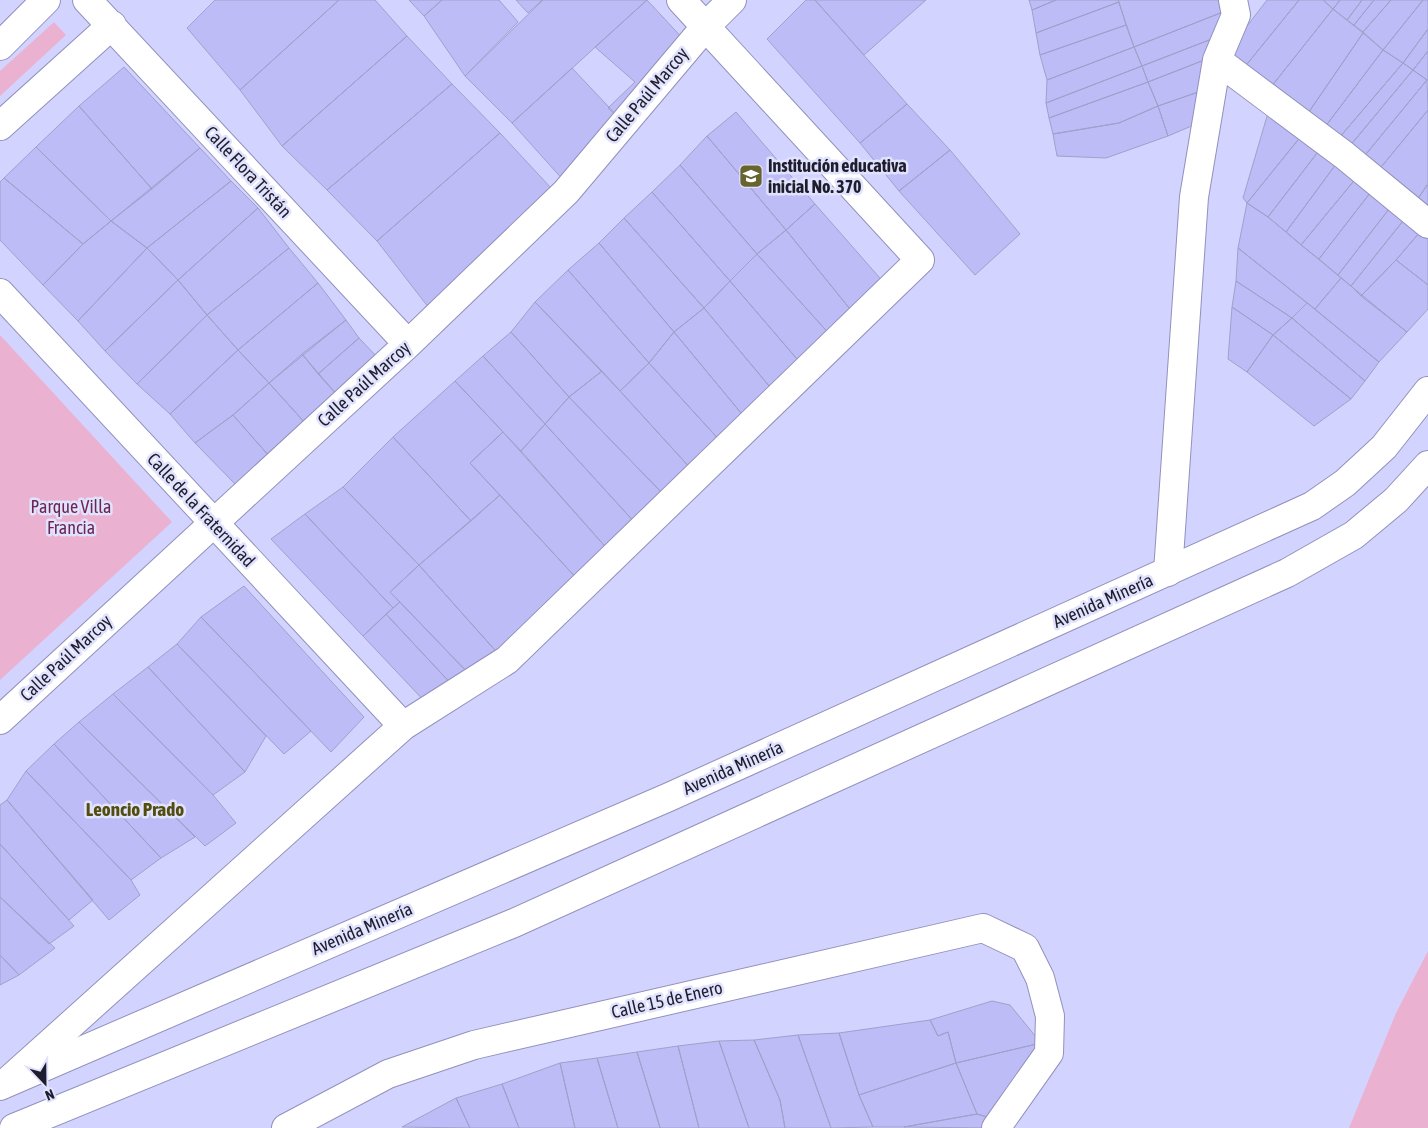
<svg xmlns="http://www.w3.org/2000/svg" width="1428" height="1128" font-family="'Asap Condensed',sans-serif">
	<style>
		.green { fill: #ebb1d1 }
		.building { fill: #bdbcf7; stroke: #a0a0ca }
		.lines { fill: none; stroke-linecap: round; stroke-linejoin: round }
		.minor-casing { stroke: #9291bb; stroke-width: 30 }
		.secondary-casing { stroke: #9291bb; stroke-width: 30 }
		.minor { stroke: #fff; stroke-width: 28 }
		.secondary { stroke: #fff; stroke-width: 28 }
		.labels { text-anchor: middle; stroke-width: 5; stroke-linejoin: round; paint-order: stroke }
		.street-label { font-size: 18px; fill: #1e1d2d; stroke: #e1e2fd }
		.poi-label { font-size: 18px; font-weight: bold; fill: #1e1d2d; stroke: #e1e2fd; text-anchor: start }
		.park-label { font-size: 18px; fill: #6b2651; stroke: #e1e2fd }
		.neighbourhood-label { font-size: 19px; font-weight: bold; fill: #524d0f; stroke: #e1e2fd }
	</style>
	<rect width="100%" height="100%" fill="#d3d3ff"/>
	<path class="green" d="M54 22 66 35 0 96V71Z
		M0 335 172 522 0 680Z
		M1428 951V1128H1349L1396 1013Z"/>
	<path class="building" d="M215 0H339L240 90 187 28Z
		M339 0H375L407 36 282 146 240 90Z
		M409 0H442L424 16Z
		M442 0H499L518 22 465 76 424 16Z
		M516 0H542L528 13Z
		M543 0H647L512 123 465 76Z
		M647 0 687 43 621 120 608 108 635 82 595 47Z
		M806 0H815L907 104 860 143 767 39Z
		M815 0H926L864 55Z
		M1029 0H1056L1032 10Z
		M1056 0H1118L1119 2 1036 33 1032 10Z
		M1118 0H1225L1228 10 1134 47Z
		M1267 0H1299L1239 74 1221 60Z
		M1299 0H1323L1333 9 1267 92 1239 74Z
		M1323 0H1340L1333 9Z
		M1340 0H1362L1347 20 1333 9Z
		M1362 0H1374L1354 25 1347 20Z
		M1374 0H1391L1363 32 1354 25Z
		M1391 0H1423L1383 50 1363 32Z
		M1423 0H1428V29L1403 63 1383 50Z
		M1119 2 1126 25 1040 55 1036 33Z
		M1333 9 1363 33 1302 122 1267 92Z
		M1228 10 1217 37 1142 66 1134 47Z
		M1126 25 1134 47 1047 80 1040 55Z
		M1428 29V51L1413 70 1403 63Z
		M1363 33 1383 50 1319 135 1302 122Z
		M407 36 452 84 327 190 282 146Z
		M1217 37 1212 57 1148 82 1142 66Z
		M1134 47 1142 66 1046 103 1047 80Z
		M1383 50 1403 63 1333 145 1319 135Z
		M1428 51V80H1427L1413 70Z
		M1212 57 1207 89 1158 106 1148 82Z
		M1403 63 1413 70 1344 153 1333 145Z
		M1142 66 1148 82 1049 118 1046 103Z
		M124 67 200 148 152 189 79 106Z
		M572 68 621 120 565 182 512 123Z
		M1413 70 1427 80 1357 165 1344 153Z
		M1427 80 1428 110 1373 177 1357 165Z
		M1148 82 1158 106 1119 123 1053 134 1049 118Z
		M452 84 500 133 377 241 327 190Z
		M1207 89 1201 122 1168 136 1158 106Z
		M907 104 950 150 899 191 860 143Z
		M79 106 152 189 111 221 36 147Z
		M1158 106 1168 136 1106 158 1057 156 1053 134 1119 123Z
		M1270 106 1306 130 1247 203 1243 198Z
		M1428 110V184L1411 209 1373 177Z
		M736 112 815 204 786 230 707 136Z
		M1306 130 1324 144 1268 217 1247 203Z
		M500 133 551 188 429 308 377 241Z
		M707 136 786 230 757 254 680 165Z
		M1324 144 1342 156 1286 232 1268 217Z
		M36 147 111 221 83 244 4 178Z
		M200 148 231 181 147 248 111 221Z
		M950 150 1020 234 975 275 899 191Z
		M1342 156 1362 171 1301 245 1286 232Z
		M680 165 757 254 730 281 652 192Z
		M1362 171 1377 184 1319 259 1301 245Z
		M4 178 83 244 43 285 0 240V182Z
		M231 181 258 208 178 280 147 248Z
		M1377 184 1396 200 1338 275 1319 259Z
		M1427 185 1428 186V223L1411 209Z
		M652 192 730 281 704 308 624 218Z
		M1396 200 1411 211 1351 286 1338 275Z
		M1247 203 1268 217 1341 278 1315 309 1238 248Z
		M815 204 886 285 854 314 786 230Z
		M258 208 289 248 207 315 178 280Z
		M1411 211 1426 225 1396 260 1361 296 1351 286Z
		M624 218 704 308 674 332 599 243Z
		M111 221 147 248 78 321 43 285 83 244Z
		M1426 225 1428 227V285L1396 260Z
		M786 230 854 314 833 338 757 254Z
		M599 243 674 332 649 363 568 270Z
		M147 248 178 280 105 351 78 321Z
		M289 248 318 283 238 350 207 315Z
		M1238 248 1307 303 1292 318 1236 281Z
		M757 254 833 338 803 366 730 281Z
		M1396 260 1428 285V309L1407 332 1361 296Z
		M568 270 649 363 620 391 535 302Z
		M1341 278 1407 332 1379 362 1315 309Z
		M178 280 207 315 137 384 105 351Z
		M730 281 803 366 775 393 704 308Z
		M1236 281 1292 318 1273 335 1232 307Z
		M318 283 346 320 269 383 238 350Z
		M535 302 602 371 569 397 511 332Z
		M1307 303 1379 362 1365 381 1292 318Z
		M1232 307 1273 335 1247 372 1228 359Z
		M704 308 775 393 746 419 674 332Z
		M207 315 238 350 170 414 137 384Z
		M1292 318 1365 381 1351 399 1273 335Z
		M346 320 359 338 318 374 302 354Z
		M511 332 569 397 545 424 483 356Z
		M674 332 746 419 723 444 649 363Z
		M1273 335 1351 399 1314 426 1247 372Z
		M359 338 379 359 338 396 318 374Z
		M238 350 269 383 233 415 195 443 170 414Z
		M302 354 338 396 306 424 269 383Z
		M483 356 545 424 521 451 455 381Z
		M649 363 723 444 692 470 620 391Z
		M602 371 692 470 665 496 569 397Z
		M455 381 503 432 470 463 500 495 471 521 393 437Z
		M269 383 306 424 269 456 233 415Z
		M569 397 665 496 637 525 545 424Z
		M233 415 269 456 237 486 195 443Z
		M545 424 637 525 610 552 521 451Z
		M503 432 610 552 579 581 470 463Z
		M393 437 471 521 419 565 343 487Z
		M343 487 419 565 390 592 400 602 393 608 305 514Z
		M500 495 579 581 502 658 419 565Z
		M305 514 393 608 363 636 271 539Z
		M419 565 502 658 471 676 390 592Z
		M244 586 364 717 331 752 201 617Z
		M400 602 471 676 455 688 386 614Z
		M386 614 455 688 428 705 363 636Z
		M201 617 311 731 284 754 177 644Z
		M177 644 266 736 245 772 148 667Z
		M148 667 245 772 213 795 113 694Z
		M113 694 213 795 236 823 205 846 79 722Z
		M79 722 195 837 161 858 54 744Z
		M54 744 161 858 131 880 26 771Z
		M26 771 131 880 140 895 109 920 7 800Z
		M7 800 93 900 69 920 0 844V805Z
		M0 844 74 926 49 944 0 897Z
		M0 897 55 948 19 975 0 955Z
		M0 955 19 975 0 985Z
		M992 1001 1010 1005 1041 1043 956 1063 948 1032 938 1036 930 1020Z
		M930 1020 938 1036 948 1032 956 1063 859 1095 839 1033Z
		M839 1033 859 1095 873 1127 831 1128 798 1035Z
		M798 1035 831 1128H785L780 1100 754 1040Z
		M754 1040 780 1100 785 1128H749L719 1041Z
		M719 1041 749 1128H699L678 1046Z
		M1041 1043 997 1120 977 1114 956 1063Z
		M678 1046 699 1128H660L637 1052Z
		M637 1052 658 1120 660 1128H618L597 1058Z
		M597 1058 618 1128H575L560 1063Z
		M560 1063 575 1128H519L502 1084Z
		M956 1063 977 1114 904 1127H873L859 1095Z
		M502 1084 519 1128H470L456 1098Z
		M456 1098 470 1128 402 1127Z
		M977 1114 997 1120 991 1128 904 1127Z"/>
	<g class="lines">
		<g class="minor-casing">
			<path id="minor" d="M87 0 408 344
				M0 46 46 0
				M1217 60 1344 155 1428 224
				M0 126 112 25
				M0 293 403 726
				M1168 572 1194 197 1217 60 1236 15 1233 0
				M0 720 408 344 566 192 706 26 732 0
				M8 1081 403 726 507 660 920 260 681 0
				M286 1128 388 1074 474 1045 983 928 1025 948 1040 978 1050 1016 1049 1053 996 1128"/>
		</g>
		<g class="secondary-casing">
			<path id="secondary" d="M0 1086 669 797 1312 506 1345 483 1384 447 1428 391
				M14 1128 514 923 1287 573 1354 535 1396 500 1428 465"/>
		</g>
		<use href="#minor" class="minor"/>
		<use href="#secondary" class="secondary"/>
	</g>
	<defs>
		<g id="school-square" transform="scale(1.25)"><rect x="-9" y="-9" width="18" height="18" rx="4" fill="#676430" stroke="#e1e2fd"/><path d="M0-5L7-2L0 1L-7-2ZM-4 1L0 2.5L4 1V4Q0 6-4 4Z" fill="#fff"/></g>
	</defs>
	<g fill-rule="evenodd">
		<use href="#school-square" x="751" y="176"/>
	</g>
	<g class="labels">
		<g class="street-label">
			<text transform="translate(647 95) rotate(-50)" y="6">Calle Paúl Marcoy</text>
			<text transform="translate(248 172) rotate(47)" y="6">Calle Flora Tristán</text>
			<text transform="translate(364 384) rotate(-42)" y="6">Calle Paúl Marcoy</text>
			<text transform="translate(201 510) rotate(47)" y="6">Calle de la Fraternidad</text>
			<text transform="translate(1103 601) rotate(-24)" y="6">Avenida Minería</text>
			<text transform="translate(66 658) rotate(-43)" y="6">Calle Paúl Marcoy</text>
			<text transform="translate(733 768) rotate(-24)" y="6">Avenida Minería</text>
			<text transform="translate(362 929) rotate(-23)" y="6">Avenida Minería</text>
			<text transform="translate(667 1000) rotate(-13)" y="6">Calle 15 de Enero</text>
		</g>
		<g class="poi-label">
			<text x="768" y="172">Institución educativa<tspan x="768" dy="21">inicial No. 370</tspan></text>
		</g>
		<g class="park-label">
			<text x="71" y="513">Parque Villa<tspan x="71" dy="21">Francia</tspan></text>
		</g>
		<g class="neighbourhood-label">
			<text x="135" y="816">Leoncio Prado</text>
		</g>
	</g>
	<g transform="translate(45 1083) rotate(158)" stroke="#e1e2fd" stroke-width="4" paint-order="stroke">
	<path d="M0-4L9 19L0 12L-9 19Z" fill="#1e1d2d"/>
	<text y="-8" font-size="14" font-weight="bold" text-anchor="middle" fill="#1e1d2d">N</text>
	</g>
</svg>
